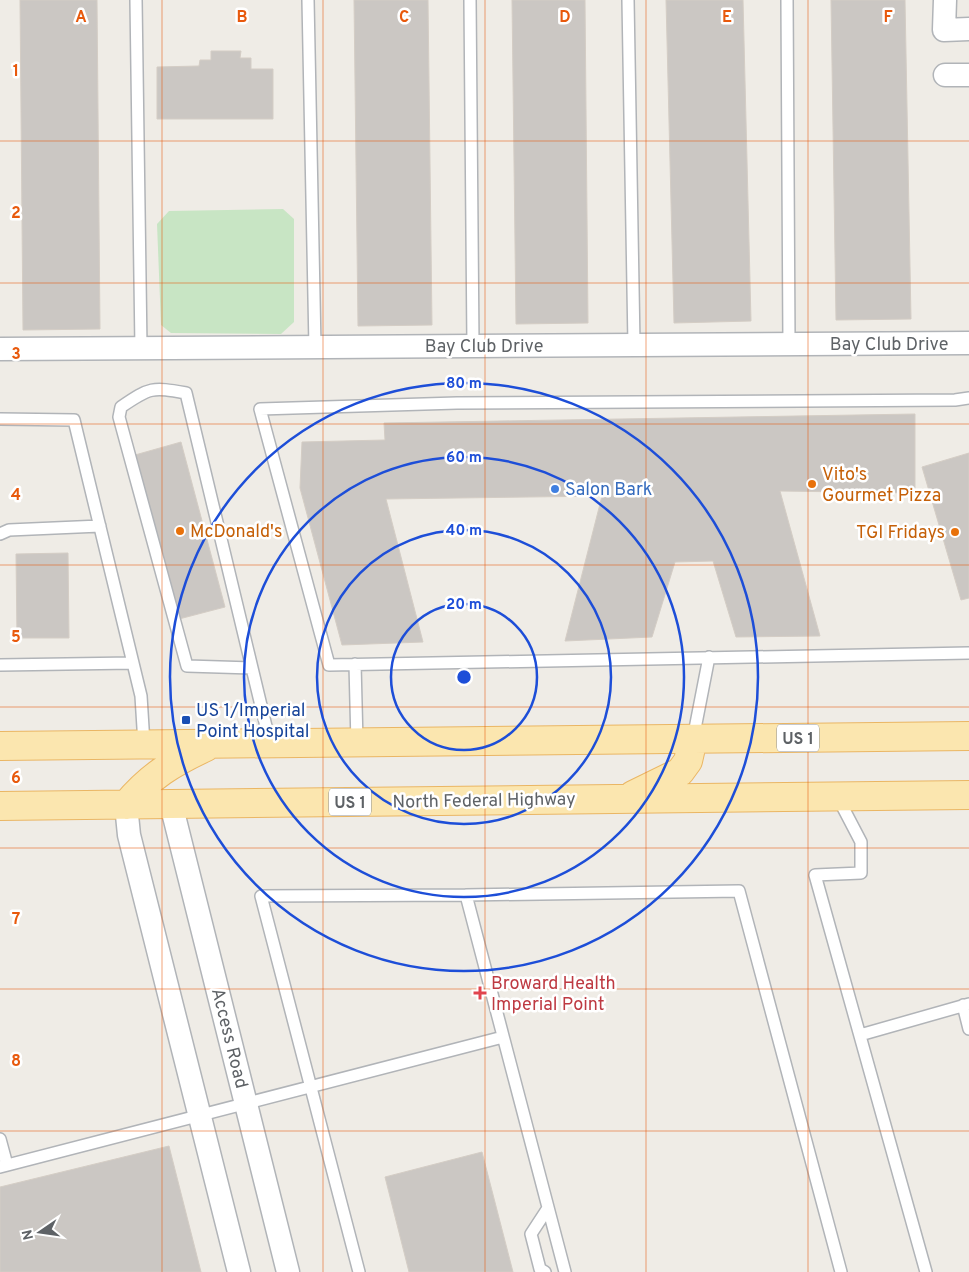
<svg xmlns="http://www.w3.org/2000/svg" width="969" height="1272" font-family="Overpass,sans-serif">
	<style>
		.green { fill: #c8e5c4 }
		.building { fill: #cbc7c3; stroke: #d4cdc5 }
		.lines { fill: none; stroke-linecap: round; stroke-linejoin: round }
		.service-casing { stroke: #b1b4b8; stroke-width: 14 }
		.minor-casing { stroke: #b1b4b8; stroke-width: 25 }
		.primary-casing { stroke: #eab664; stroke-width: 30 }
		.service { stroke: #fff; stroke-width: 11 }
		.minor { stroke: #fff; stroke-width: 22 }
		.primary { stroke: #fbe6af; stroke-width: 28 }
		.grid { fill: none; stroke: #e8590c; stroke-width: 1; stroke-opacity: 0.55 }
		.ring { fill: none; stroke: #1d4ed8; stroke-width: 2.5 }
		.food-dot { fill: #e8710a; stroke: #fff; stroke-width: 2 }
		.shop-dot { fill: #3f7fe0; stroke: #fff; stroke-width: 2 }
		.transit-dot { fill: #1a4fb4; stroke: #fff; stroke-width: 2 }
		.health-dot { fill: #e0444e; stroke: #fff; stroke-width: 2 }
		.labels { text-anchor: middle; stroke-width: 5; stroke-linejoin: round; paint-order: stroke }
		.shield { fill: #fff; stroke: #8e9194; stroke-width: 1 }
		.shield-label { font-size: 16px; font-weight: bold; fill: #5e6266 }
		.street-label { font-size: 18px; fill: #5e6266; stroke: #fff }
		.food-label { font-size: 18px; fill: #c56008; stroke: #fff; text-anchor: start }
		.shop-label { font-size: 18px; fill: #366cbe; stroke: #fff; text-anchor: start }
		.transit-label { font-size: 18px; fill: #164399; stroke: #fff; text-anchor: start }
		.health-label { font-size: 18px; fill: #be3a42; stroke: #fff; text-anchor: start }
		.grid-label { font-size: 16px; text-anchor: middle; font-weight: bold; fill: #e8590c; stroke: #fff; stroke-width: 5; stroke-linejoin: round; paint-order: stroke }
		.centre { fill: #1d4ed8; stroke: #fff; stroke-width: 2.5 }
		.ring-label { font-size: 15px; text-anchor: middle; font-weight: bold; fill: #1d4ed8; stroke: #fff; stroke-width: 5; stroke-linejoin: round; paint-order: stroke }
	</style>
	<rect width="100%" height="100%" fill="#efece6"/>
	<path class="green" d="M283 209 294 219V322L281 334 171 333 161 325 157 224 169 211Z"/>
	<path class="building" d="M20 0H97L100 329 23 330Z
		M354 0H428L432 325 358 326Z
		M512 0H585L588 323 516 324Z
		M666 0H743L751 321 674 323Z
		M831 0H905L911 319 836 320Z
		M211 51H241L240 58H251V69H273V119H157V67L199 66 200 60H211Z
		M915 414V493L780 491 820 636 736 637 713 561 675 562 652 637 565 641 602 496 386 499 423 642 342 645 300 488 302 442 385 440 384 423Z
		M181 442 225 607 179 619 135 455Z
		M969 453V598L961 600 922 467Z
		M68 553 69 638H17L16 554Z
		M169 1146 201 1272H0V1187Z
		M482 1152 513 1272H409L385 1177Z"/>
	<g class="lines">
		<g class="service-casing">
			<path id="service" d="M136 0 141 348
				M308 0 315 347
				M470 0 473 346
				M628 0 634 345
				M787 0 789 344
				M969 398 955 400 457 403 260 409 329 665 969 653
				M0 419 74 420 141 696 144 744
				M0 534 9 530 100 526
				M355 664 357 743
				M0 665 133 663
				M252 668 187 666 119 417 121 407C150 387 152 387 186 393L270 743
				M693 739 709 657
				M838 798 861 842V873L815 875 926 1272
				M963 1005 969 1029
				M860 1035 969 1004
				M0 1139 7 1165
				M0 1167 503 1037
				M359 1272 261 896 466 895
				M545 1272 540 1269 531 1234 548 1208
				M565 1272 466 895 739 891 841 1272"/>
		</g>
		<g class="minor-casing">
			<path id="minor" d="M945 0 944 30 969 29
				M945 75H969
				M0 349 969 343
				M171 804 288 1272
				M126 805 129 835 239 1272"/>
		</g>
		<g class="primary-casing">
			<path id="primary" d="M0 746 969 736
				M633 795 680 772 688 761 693 739
				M126 805C150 776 172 763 206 747
				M0 806 969 795"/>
		</g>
		<use href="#service" class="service"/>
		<use href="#minor" class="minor"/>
		<use href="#primary" class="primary"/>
	</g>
	<path class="grid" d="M162 0V1272M323 0V1272M485 0V1272M646 0V1272M808 0V1272M0 141H969M0 283H969M0 424H969M0 565H969M0 707H969M0 848H969M0 989H969M0 1131H969"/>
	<g class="ring">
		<circle cx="464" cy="677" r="73"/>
		<circle cx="464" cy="677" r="147"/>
		<circle cx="464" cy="677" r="220"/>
		<circle cx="464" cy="677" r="294"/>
	</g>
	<g class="food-dot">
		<circle cx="812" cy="484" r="5"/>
		<circle cx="180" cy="531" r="5"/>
		<circle cx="955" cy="532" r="5"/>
	</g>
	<circle class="shop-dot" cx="555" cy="489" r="5"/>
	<rect class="transit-dot" x="181" y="715" width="10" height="10" rx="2.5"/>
	<path class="health-dot" d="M477.5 985.5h5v5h5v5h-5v5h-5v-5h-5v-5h5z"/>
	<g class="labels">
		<g class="shield">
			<rect x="777" y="724.5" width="42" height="27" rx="4"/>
			<rect x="329" y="788.5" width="42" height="27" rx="4"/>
		</g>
		<g class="shield-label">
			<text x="798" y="744">US 1</text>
			<text x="350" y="808">US 1</text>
		</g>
		<g class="street-label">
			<text x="889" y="350">Bay Club Drive</text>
			<text x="484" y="352">Bay Club Drive</text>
			<text transform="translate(484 800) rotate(-1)" y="6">North Federal Highway</text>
			<text transform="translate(230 1038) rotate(76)" y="6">Access Road</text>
		</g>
		<g class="food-label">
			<text x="822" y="480">Vito's<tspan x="822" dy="21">Gourmet Pizza</tspan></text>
			<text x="190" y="537">McDonald's</text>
			<text x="945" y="538" text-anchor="end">TGI Fridays</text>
		</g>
		<g class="shop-label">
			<text x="565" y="495">Salon Bark</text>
		</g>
		<g class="transit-label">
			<text x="196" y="716">US 1/Imperial<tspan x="196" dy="21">Point Hospital</tspan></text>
		</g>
		<g class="health-label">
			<text x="491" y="989">Broward Health<tspan x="491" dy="21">Imperial Point</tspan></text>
		</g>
	</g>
	<g class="grid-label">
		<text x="81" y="22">A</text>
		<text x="242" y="22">B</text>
		<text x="404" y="22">C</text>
		<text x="565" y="22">D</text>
		<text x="727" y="22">E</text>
		<text x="888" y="22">F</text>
		<text x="16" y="76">1</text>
		<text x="16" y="218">2</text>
		<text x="16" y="359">3</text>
		<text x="16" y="500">4</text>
		<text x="16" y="642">5</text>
		<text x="16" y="783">6</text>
		<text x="16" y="924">7</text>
		<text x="16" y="1066">8</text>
	</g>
	<circle cx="464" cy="677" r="8" class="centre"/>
	<g class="ring-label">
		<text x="464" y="388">80 m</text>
		<text x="464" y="462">60 m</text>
		<text x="464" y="535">40 m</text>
		<text x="464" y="609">20 m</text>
	</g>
	<g transform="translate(40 1232) rotate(257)" stroke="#ffffff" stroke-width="4" paint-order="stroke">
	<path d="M0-4L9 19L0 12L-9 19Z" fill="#5e6266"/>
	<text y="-8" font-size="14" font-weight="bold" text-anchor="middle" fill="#5e6266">N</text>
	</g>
</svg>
